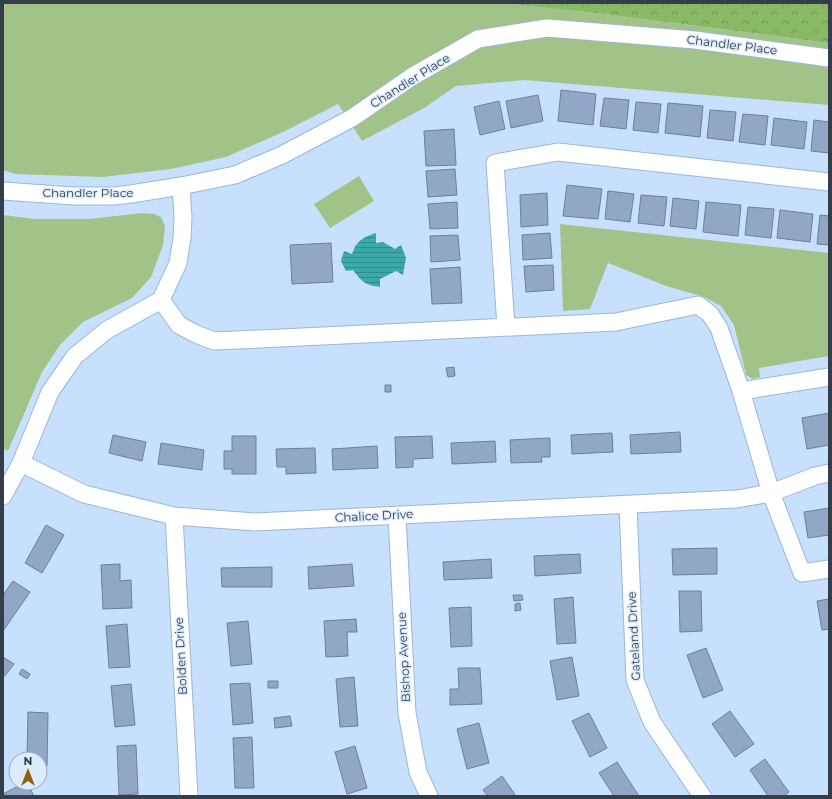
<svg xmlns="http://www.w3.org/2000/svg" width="832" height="799" font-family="Montserrat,sans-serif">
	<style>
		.green { fill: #a1c388 }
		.forest { fill: url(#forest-crowns) }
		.water { fill: url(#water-rules) }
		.building { fill: #90a8c5; stroke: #69809b }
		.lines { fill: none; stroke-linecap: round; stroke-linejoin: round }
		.minor-casing { stroke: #9db6d3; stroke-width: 19 }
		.minor { stroke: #fff; stroke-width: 17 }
		.labels { text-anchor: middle; stroke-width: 3; stroke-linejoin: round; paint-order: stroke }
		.street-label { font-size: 12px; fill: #343e4a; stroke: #dcecfe }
	</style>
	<defs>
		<pattern id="forest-crowns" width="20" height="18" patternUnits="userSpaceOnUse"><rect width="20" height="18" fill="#8ab966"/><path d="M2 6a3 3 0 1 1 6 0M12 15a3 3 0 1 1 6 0" fill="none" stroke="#729856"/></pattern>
		<pattern id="water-rules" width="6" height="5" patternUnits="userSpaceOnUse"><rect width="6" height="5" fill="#3aaaa8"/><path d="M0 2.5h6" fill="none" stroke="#328c8b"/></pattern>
	</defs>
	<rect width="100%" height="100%" fill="#c6e0fe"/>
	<path class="green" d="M3 3H501L604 14 829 43V105L524 80 456 86 424 108 362 141 338 104 283 132 226 157 171 169 103 177 15 174 3 170Z
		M359 176 374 201 330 228 314 204Z
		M142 213 154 214 161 217 165 226 163 245 151 277 132 298 83 322 60 345 42 372 8 451 3 449V215L35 219H89Z
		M560 224 829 253V356L759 368 760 377 753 379 746 375 734 325 721 306 704 297 666 286 608 263 590 309 563 311Z"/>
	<path class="forest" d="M501 3H829V43L604 14Z"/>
	<path class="water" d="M376 233V243L383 242 395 249 401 245 406 258 403 275 396 271 380 279V287C365 285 362 282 353 270L346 271 341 261 344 251 352 254C356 241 363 237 376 233Z"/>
	<path class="building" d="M561 90 596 94 593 125 558 121Z
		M538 95 543 121 511 128 506 101Z
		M604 98 629 100 626 129 600 126Z
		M499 101 505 129 480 135 474 107Z
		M636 102 661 104 658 133 633 130Z
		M668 103 703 106 700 137 665 133Z
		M710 110 736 112 733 141 707 138Z
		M743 114 768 116 765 145 739 142Z
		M774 118 807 122 804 149 771 145Z
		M814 120 829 122V153L811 151Z
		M454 129 456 165 426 166 424 131Z
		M455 169 457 195 428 197 426 171Z
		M567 185 602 189 598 219 563 216Z
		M608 191 634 194 630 222 605 219Z
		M547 193 548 225 521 227 520 195Z
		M641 195 667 197 664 226 638 223Z
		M673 198 699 201 696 229 670 226Z
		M457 202 458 228 430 229 428 204Z
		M706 202 741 205 738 236 703 232Z
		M748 207 774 209 771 238 745 235Z
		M780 210 813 214 810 242 777 238Z
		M820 215 829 216V245L817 244Z
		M550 233 552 258 523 260 522 235Z
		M458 235 460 260 431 262 430 236Z
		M331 243 333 282 292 284 290 245Z
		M553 265 554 290 526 292 524 266Z
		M460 267 462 303 432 304 430 269Z
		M454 367 455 376 448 377 446 368Z
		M385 385H391V392H385Z
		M829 413V445L807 449 802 418Z
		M680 432 681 452 631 454 630 435Z
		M612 433 613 452 572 454 571 435Z
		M113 435 146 442 142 461 109 453Z
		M232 436H256V474H232V469H224V451H232Z
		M432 436 433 458 413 459V467L396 468 395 437Z
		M550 438V457H541L542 462 511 463 510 440Z
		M495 441 496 462 452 464 451 443Z
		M161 443 204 450 202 470 158 464Z
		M377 446 378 468 333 470 332 449Z
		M315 448 316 473 286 474V467H277L276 449Z
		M829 508V535L808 538 804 512Z
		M46 525 64 535 42 573 25 563Z
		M717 548V574L673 575 672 549Z
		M580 554 581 573 535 576 534 556Z
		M491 559 492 578 444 580 443 562Z
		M120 564V581L131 580 132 608 103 609 101 565Z
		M352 564 354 586 309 589 308 567Z
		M272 567V587H222L221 568Z
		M13 581 30 592 3 631V595Z
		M679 591H701L702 631 680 632Z
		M513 595H522L523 600 514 601Z
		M573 597 576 643 557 644 554 599Z
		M829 599V629L822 630 817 601Z
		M520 603 521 610 515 611V604Z
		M471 607 472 646 451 647 449 608Z
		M356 619 357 632H347L348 656 326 657 324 621Z
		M248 621 252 664 231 666 227 623Z
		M127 624 130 667 109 668 106 626Z
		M706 648 723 690 703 698 687 655Z
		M3 657 14 664 3 678Z
		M572 657 579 696 557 700 550 661Z
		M458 668H480L482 704 450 705V689H459Z
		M22 669 30 674 27 679 19 674Z
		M354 677 358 726 340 727 336 679Z
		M268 681H278V688H268Z
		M250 683 253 723 233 725 230 684Z
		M131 684 135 725 115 727 111 686Z
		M730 711 754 744 735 757 712 724Z
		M28 712 48 713 47 766H40V759H27Z
		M589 713 607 748 590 757 572 721Z
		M290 716 292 726 275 728 274 718Z
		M479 723 489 763 467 769 457 729Z
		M252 737 254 788H235L233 738Z
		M136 745 138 794 119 795 117 746Z
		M355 746 367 788 347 794 335 752Z
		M765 759 789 792 783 796H768L750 770Z
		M617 762 639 796H614L599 773Z
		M502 776 516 796H488L483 790Z
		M24 783H27L34 796H3V794Z"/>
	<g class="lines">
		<g class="minor-casing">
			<path id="minor" d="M3 191 74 196H114L131 194 181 186 235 175 282 155 352 118 413 76 478 39 547 28 695 40 829 58
				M161 300 179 325 196 334 214 341 281 338 616 322 659 313 698 305 710 314 719 328 741 391
				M506 327 495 163 558 152 829 182
				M829 377 741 391 771 493 802 573 829 569
				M21 463 84 494 174 516 255 522 737 499 771 493 815 476 829 473
				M3 496 21 463 50 392 75 356 107 330 161 300 178 263 182 238 183 217 181 186
				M628 505 635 680 652 722 702 796
				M397 515 407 713 418 772 429 796
				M174 516 189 796"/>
		</g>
		<use href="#minor" class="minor"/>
	</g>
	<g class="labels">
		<g class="street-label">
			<text transform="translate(732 45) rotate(7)" y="4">Chandler Place</text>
			<text transform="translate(410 81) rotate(-32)" y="4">Chandler Place</text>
			<text x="88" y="197">Chandler Place</text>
			<text transform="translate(374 516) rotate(-3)" y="4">Chalice Drive</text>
			<text transform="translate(634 636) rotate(-93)" y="4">Gateland Drive</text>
			<text transform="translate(181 656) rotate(-93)" y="4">Bolden Drive</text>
			<text transform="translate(404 657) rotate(-93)" y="4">Bishop Avenue</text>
		</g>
	</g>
	<rect width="832" height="799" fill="none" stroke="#343e4a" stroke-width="8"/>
	<g transform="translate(28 771)"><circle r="19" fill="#dcecfe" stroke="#99a6b6"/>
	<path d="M0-3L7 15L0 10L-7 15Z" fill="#8e5e09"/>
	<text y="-6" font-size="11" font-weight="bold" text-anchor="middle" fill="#343e4a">N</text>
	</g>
</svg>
